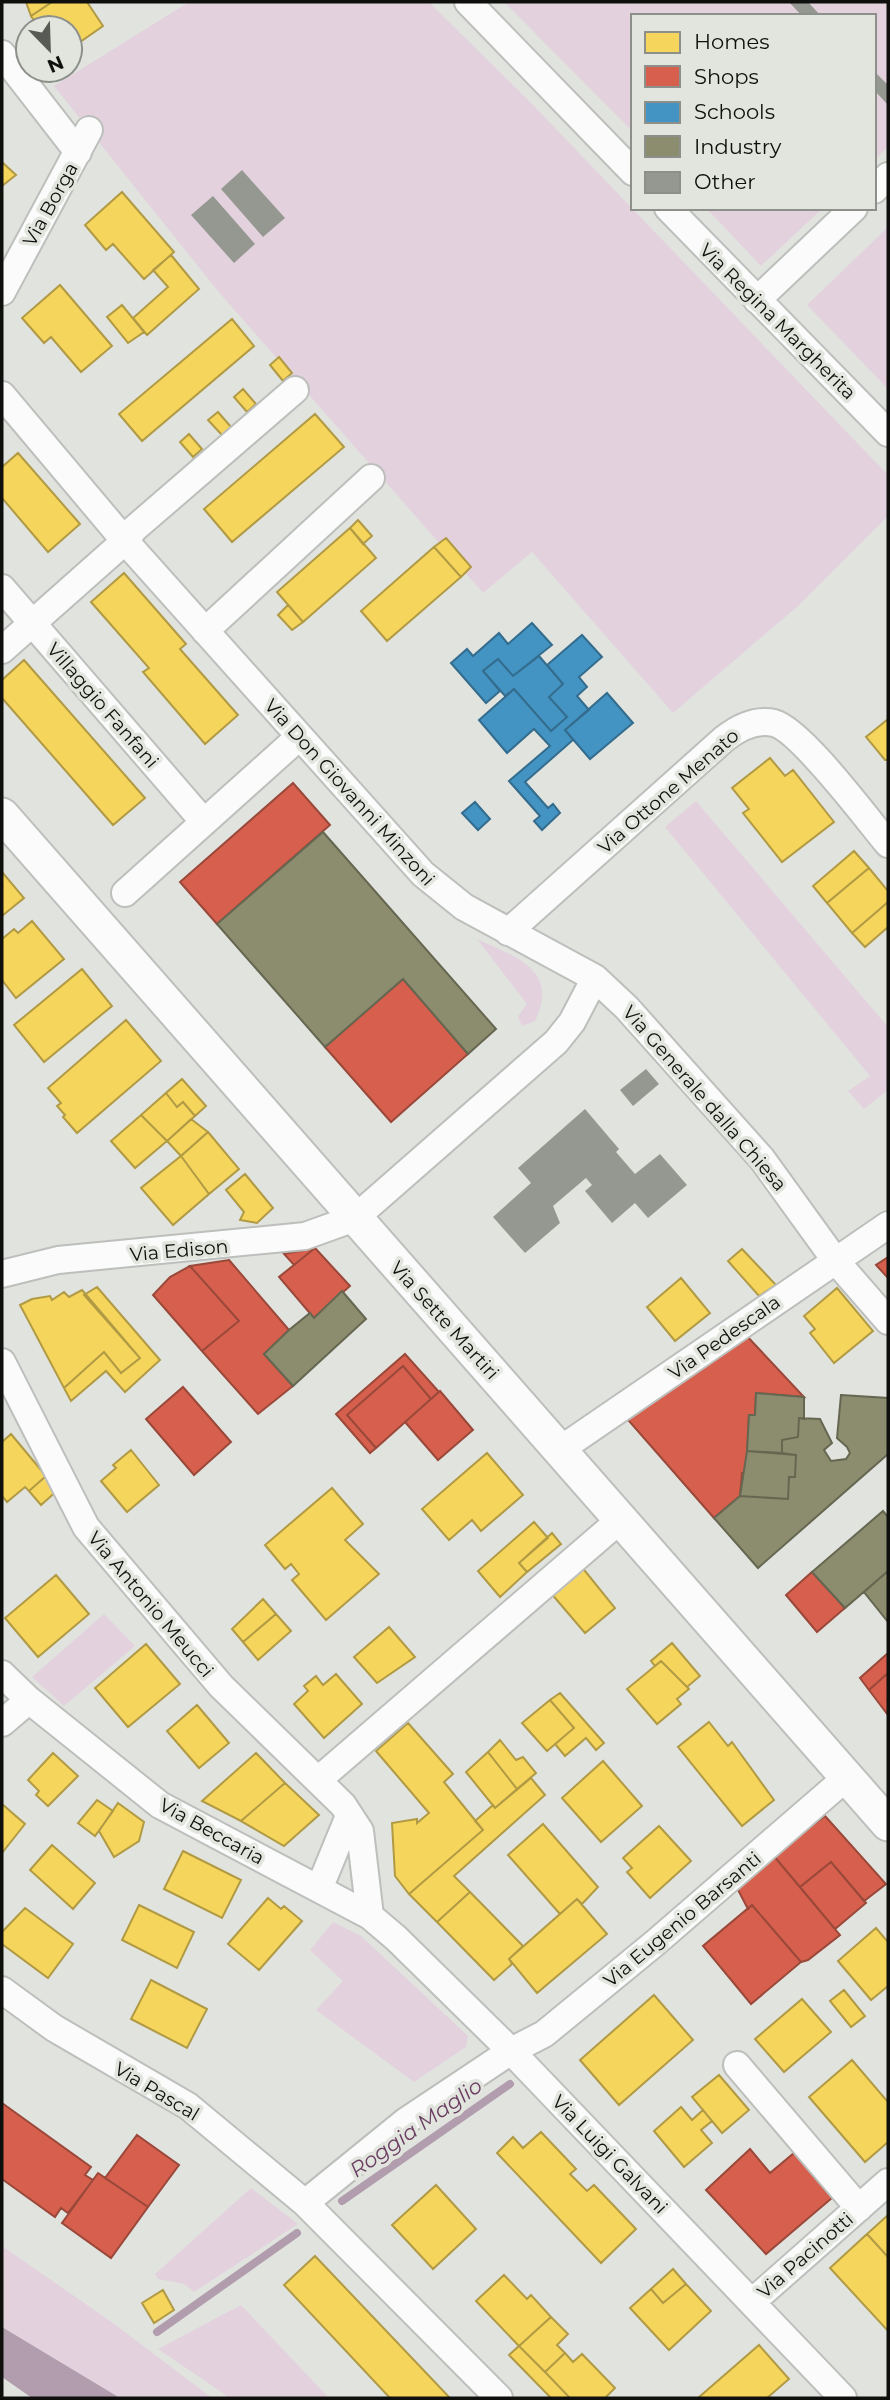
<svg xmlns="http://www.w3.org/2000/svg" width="890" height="2400" font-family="Montserrat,sans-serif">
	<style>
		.green { fill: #e3d2de }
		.water { fill: #b19dad }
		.homes { fill: #f6d55c; stroke: #b19a44; stroke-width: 2 }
		.shops { fill: #d6604d; stroke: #9a483a; stroke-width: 2 }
		.schools { fill: #4393c3; stroke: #336c8c; stroke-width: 2 }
		.industry { fill: #8c8c6e; stroke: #666751; stroke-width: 2 }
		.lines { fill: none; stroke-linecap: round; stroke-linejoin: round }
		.stream { stroke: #b19dad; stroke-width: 8 }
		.building { fill: #949890 }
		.minor-casing { stroke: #bdbfbc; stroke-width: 30 }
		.major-casing { stroke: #bdbfbc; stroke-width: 37 }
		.minor { stroke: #fafbfa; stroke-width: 26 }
		.major { stroke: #fafbfa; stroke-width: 33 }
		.labels { text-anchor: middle; stroke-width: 7; stroke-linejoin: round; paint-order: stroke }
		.street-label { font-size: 19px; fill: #0f100d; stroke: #e1e5dd }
		.water-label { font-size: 21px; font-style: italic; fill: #6b3f64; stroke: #e1e5dd }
	</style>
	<rect width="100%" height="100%" fill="#e1e3df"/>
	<path class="green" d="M189 2H429L533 105 888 475V516L798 606 673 713 532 552 483 593 217 290 54 86Z
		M504 2H888V147L874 160V16H633V132Z
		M706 208H823L761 266Z
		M888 227V389L807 305Z
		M696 801 888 1027V1090L864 1109 848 1091 870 1076 665 827Z
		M477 939C515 957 560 969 535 1021L522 1026 518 1016 527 1004Z
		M104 1614 135 1646 64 1706 32 1677Z
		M333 1922 361 1936 468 2036 466 2047 414 2082 316 2010 343 1981 310 1950Z
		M251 2188 298 2224 194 2292 184 2284 158 2279 155 2274Z
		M2 2246 113 2323 212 2398H120L2 2327Z
		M241 2305 329 2398H230L158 2349Z"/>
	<path class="water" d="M2 2327 120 2398H32L2 2377Z"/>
	<path class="homes" d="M26 2H52L31 16Z
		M52 2H87L103 26 70 49V28H39L31 16Z
		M2 162 16 175 2 186Z
		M122 192 174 252 144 279 113 244 106 250 85 225Z
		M171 255 199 289 147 335 133 318 168 287 153 270Z
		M60 285 112 346 81 372 51 337 44 343 22 318Z
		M122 305 144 332 128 343 107 317Z
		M232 319 254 346 142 441 119 414Z
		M279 357 292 373 283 381 270 365Z
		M243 389 256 404 247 412 234 397Z
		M218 412 231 427 222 435 208 420Z
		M315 414 344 447 232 542 204 509Z
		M189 434 202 449 193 457 180 442Z
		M18 453 80 524 48 552 2 498V467Z
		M358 520 372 536 363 544 350 528Z
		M350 528 376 558 303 622 277 592Z
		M446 538 471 567 461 577 434 547Z
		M434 547 461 577 387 641 361 611Z
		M124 573 186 644 180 649 238 715 205 744 143 672 149 668 91 602Z
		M288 605 303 622 292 630 278 615Z
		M24 660 145 798 113 825 2 698V680Z
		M888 719V760H885L866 737Z
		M770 758 785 776 793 770 834 822 782 862 743 813 749 809 732 788Z
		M854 851 869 868 827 903 813 886Z
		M869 868 888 891V902L852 933 827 903Z
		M2 872 24 898 2 916Z
		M888 902V927L865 947 852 933Z
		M32 921 64 959 16 998 2 980V939L14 929 18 933Z
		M82 969 112 1006 44 1062 14 1025Z
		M126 1020 161 1061 77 1133 63 1117 65 1115 57 1106 61 1103 48 1088Z
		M182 1079 206 1106 195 1116 183 1102 177 1107 166 1093Z
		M166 1093 177 1107 183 1102 195 1116 167 1141 141 1115Z
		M141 1115 167 1141 135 1168 111 1141Z
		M191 1119 208 1132 181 1156 167 1141Z
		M208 1132 239 1169 209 1194 181 1156Z
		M181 1156 209 1194 173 1225 141 1188Z
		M245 1174 273 1208 257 1223 240 1220 244 1212 226 1190Z
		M742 1249 776 1285 759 1296 728 1261Z
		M681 1278 710 1313 675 1341 647 1307Z
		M97 1287 160 1360 125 1392 106 1371 71 1401 64 1388 104 1352 121 1373 140 1358 84 1295Z
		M837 1288 873 1331 834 1363 810 1333 815 1329 804 1316Z
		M82 1290 140 1358 121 1373 104 1352 64 1388 20 1305 32 1299 50 1296 52 1300 64 1292 69 1297Z
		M11 1434 46 1476 29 1491 25 1487 7 1502 2 1496V1442Z
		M131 1450 159 1485 127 1512 101 1481 116 1468 113 1465Z
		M487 1453 523 1495 481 1531 472 1520 449 1540 422 1509Z
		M46 1476 59 1489 41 1505 29 1491Z
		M332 1488 363 1524 345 1540 379 1574 326 1620 292 1580 299 1574 291 1564 285 1569 265 1545Z
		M534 1522 548 1538 519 1563 527 1572 500 1597 478 1571Z
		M552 1533 561 1544 527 1572 519 1563Z
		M581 1566 615 1608 585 1633 550 1592Z
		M56 1575 89 1614 38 1657 5 1618Z
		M263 1599 276 1614 243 1642 232 1629Z
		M276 1614 291 1631 258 1660 243 1642Z
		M389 1627 415 1657 377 1683 354 1657Z
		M672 1643 700 1676 687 1687 661 1661 655 1666 651 1661Z
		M146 1644 180 1684 128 1727 95 1688Z
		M661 1661 689 1689 677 1699 681 1704 657 1724 627 1689Z
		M336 1674 362 1704 324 1738 294 1704 308 1691 304 1686 316 1676 323 1685Z
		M560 1693 604 1743 596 1750 586 1738 565 1756 555 1744 574 1728 550 1700Z
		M550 1700 574 1728 547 1751 522 1723Z
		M197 1705 229 1743 199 1768 167 1731Z
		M709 1722 728 1746 732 1742 774 1800 742 1826 678 1747Z
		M408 1723 453 1774 444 1782 483 1830 409 1894 395 1876 392 1823 417 1819V1823L429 1813 376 1751Z
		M500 1740 516 1760 523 1757 536 1773 517 1789 488 1752Z
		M488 1752 517 1789 495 1808 466 1772Z
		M53 1753 78 1776 48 1806 36 1795 39 1791 28 1780Z
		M256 1753 285 1783 241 1821 202 1801Z
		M603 1761 642 1806 601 1842 562 1798Z
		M531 1778 545 1795 454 1876 470 1892 437 1922 409 1894 483 1830 475 1821 493 1805 495 1808Z
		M285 1783 319 1815 284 1846 241 1821Z
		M97 1800 113 1811 95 1836 78 1823Z
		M118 1803 144 1822 139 1841 114 1857 99 1831Z
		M2 1804 25 1824 2 1853Z
		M543 1824 598 1887 582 1904 577 1899 560 1914 508 1855Z
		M659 1826 691 1861 650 1898 627 1872 632 1868 623 1858Z
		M52 1845 95 1883 73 1909 30 1870Z
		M183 1851 241 1880 222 1918 164 1889Z
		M470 1892 523 1946 509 1959 512 1964 494 1980 437 1922Z
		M268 1898 281 1909 284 1906 302 1921 259 1970 228 1944Z
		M577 1899 607 1934 537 1993 509 1959Z
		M139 1905 194 1932 177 1968 122 1940Z
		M25 1908 73 1944 48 1978 2 1944V1932Z
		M876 1928 888 1942V1986L871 2000 838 1961Z
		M151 1980 207 2009 187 2048 131 2019Z
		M844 1990 865 2016 851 2027 830 2001Z
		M654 1995 693 2040 619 2105 580 2060Z
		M802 1999 831 2032 784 2072 755 2039Z
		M852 2060 888 2102V2142L865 2162 809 2097Z
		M719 2075 749 2110 722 2133 692 2097Z
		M681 2107 692 2120 703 2110 712 2121 701 2130 712 2143 684 2167 654 2131Z
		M541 2132 576 2169 570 2174 587 2191 594 2185 636 2229 601 2263 497 2153 513 2137 523 2148Z
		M436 2185 476 2229 433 2269 392 2225Z
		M888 2215V2257L867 2234Z
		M867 2234 888 2257V2331L830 2268Z
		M315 2256 450 2398H390L284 2285Z
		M673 2269 686 2284 663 2303 651 2289Z
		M504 2275 527 2299 531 2295 551 2317 519 2346 476 2301Z
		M686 2284 711 2311 669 2350 630 2308 651 2289 663 2303Z
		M163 2290 174 2310 154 2323 142 2303Z
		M551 2317 568 2334 557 2345 565 2353 545 2372 519 2346Z
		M759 2345 789 2379 767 2398H698Z
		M519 2346 545 2372 570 2398H551L509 2355Z
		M565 2353 573 2362 582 2354 615 2388 605 2398H570L545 2372Z"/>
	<path class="shops" d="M293 783 330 825 217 924 180 882Z
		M403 979 468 1054 391 1122 325 1047Z
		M315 1248 294 1265 284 1254Z
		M315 1248 350 1286 314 1318 279 1277Z
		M888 1257V1278L876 1265Z
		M229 1260 289 1330 264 1354 293 1386 258 1414 202 1351 239 1321 190 1266Z
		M190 1266 239 1321 202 1351 153 1295 170 1277Z
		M744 1333 804 1397 756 1393 755 1415H749L746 1473H742L740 1496 714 1518 622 1413Z
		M405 1354 439 1392 431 1399 403 1366 347 1415 376 1448 370 1453 336 1414Z
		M403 1366 431 1399 376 1448 347 1415Z
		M183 1387 231 1442 194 1475 146 1419Z
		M440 1391 473 1430 438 1460 405 1422Z
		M812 1572 845 1608 817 1632 786 1595Z
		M888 1653V1673L869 1690 860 1678Z
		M888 1673V1715L869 1690Z
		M825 1816 886 1884 864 1901 831 1862 800 1887 773 1855Z
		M773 1855 840 1935 808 1960 801 1962 752 1905 748 1909 736 1886Z
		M831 1862 866 1903 835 1929 800 1887Z
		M752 1905 801 1962 751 2004 703 1946Z
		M2 2103 91 2167 85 2175 93 2180 68 2213 61 2208 55 2217 2 2179Z
		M137 2135 179 2165 148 2207 105 2178Z
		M750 2149 770 2173 794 2153 832 2198 766 2254 706 2190Z
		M98 2173 148 2207 111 2258 62 2223Z"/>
	<path class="schools" d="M532 623 552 645 513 676 498 659 483 671 500 691 486 703 451 663 467 649 473 656 499 633 508 644Z
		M582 635 602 657 579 677 587 687 577 696 589 710 565 730 573 740 525 782 548 808 553 804 560 813 542 830 534 821 540 816 509 781 550 746 534 729 507 753 479 720 514 689 551 731 567 717 549 697 563 684 547 665Z
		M539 656 563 684 549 697 567 717 551 731 514 689 505 696 483 671 498 659 513 676Z
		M607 693 633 723 590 759 565 730Z
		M475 802 490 819 478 830 462 813Z"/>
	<path class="industry" d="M323 832 496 1029 468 1054 403 979 325 1047 217 924Z
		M342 1291 366 1319 293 1386 264 1354 289 1330 310 1313 314 1318Z
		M756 1393 804 1397V1419L799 1418 798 1437 782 1440V1453L747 1451 749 1415H755Z
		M841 1395 888 1398V1454L758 1568 714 1518 740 1496 788 1499 789 1477H795L796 1455 782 1453V1440L798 1437 799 1418 820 1419 832 1443 824 1450 831 1461 846 1459 850 1453 847 1447 837 1438Z
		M747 1451 796 1455 795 1477H789L788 1499 740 1496Z
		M883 1511 888 1517V1571L845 1608 812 1572Z
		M888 1571V1622L864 1592Z"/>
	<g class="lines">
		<path class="stream" d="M342 2201 510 2084
			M157 2332 297 2233"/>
	</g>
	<path class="building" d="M789 2H808L821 16H802Z
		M874 71 888 85V105L874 90Z
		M242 170 285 218 263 237 221 189Z
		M213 196 255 244 234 263 191 215Z
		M646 1069 659 1084 633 1106 620 1090Z
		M585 1109 619 1149 616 1152 635 1174 660 1154 687 1185 648 1218 635 1203 612 1223 585 1191 592 1185 586 1178 553 1206 560 1223 525 1253 493 1217 531 1183 518 1168Z"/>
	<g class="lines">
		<g class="minor-casing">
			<path id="minor" d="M468 2 633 172
				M2 54 78 152
				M874 190 888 176
				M668 208 888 433
				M2 292 89 130
				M757 300 854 208
				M2 395 125 541 423 874 464 907 595 978 572 1022 556 1042 355 1218 305 1236 58 1260 2 1274
				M2 588 204 822
				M205 631 371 478
				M2 650 125 541 134 529 295 390
				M125 893 299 737
				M508 932 724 739C738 728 756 719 774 723 801 730 867 819 888 844
				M595 978 627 1008 762 1159 835 1260 888 1321
				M2 1362 86 1527 221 1686 343 1805 360 1831 370 1916
				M561 1449 888 1225
				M2 1674 29 1700 160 1805 370 1916 396 1938 511 2051 843 2398
				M2 1723 29 1700
				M318 1780 620 1520
				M319 1889 349 1816
				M2 1990 54 2028 188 2106 305 2203 499 2398
				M737 2065 859 2208
				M305 2203 406 2121 511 2051 544 2034 655 1943 847 1777
				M752 2302 888 2182"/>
		</g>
		<g class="major-casing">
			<path id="major" d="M2 815 888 1824"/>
		</g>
		<use href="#minor" class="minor"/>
		<use href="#major" class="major"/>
	</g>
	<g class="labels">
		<g class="street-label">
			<text transform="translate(50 204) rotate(-61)" y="7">Via Borga</text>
			<text transform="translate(778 321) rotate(45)" y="7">Via Regina Margherita</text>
			<text transform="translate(103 705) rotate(49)" y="7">Villaggio Fanfani</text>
			<text transform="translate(668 791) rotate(-41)" y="7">Via Ottone Menato</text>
			<text transform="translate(350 792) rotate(48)" y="7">Via Don Giovanni Minzoni</text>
			<text transform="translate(705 1098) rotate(49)" y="7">Via Generale dalla Chiesa</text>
			<text transform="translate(179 1250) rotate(-5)" y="7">Via Edison</text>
			<text transform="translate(445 1320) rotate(48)" y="7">Via Sette Martiri</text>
			<text transform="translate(724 1337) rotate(-35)" y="7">Via Pedescala</text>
			<text transform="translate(151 1604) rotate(50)" y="7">Via Antonio Meucci</text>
			<text transform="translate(212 1831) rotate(29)" y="7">Via Beccaria</text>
			<text transform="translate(682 1919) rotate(-40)" y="7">Via Eugenio Barsanti</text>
			<text transform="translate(157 2091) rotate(31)" y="7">Via Pascal</text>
			<text transform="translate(610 2154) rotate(46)" y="7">Via Luigi Galvani</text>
			<text transform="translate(805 2255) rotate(-41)" y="7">Via Pacinotti</text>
		</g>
		<g class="water-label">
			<text transform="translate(416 2128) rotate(-35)" y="7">Roggia Maglio</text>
		</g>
	</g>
	<rect width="890" height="2400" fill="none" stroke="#0f100d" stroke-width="7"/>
	<rect x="631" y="14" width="245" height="196" fill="#e1e5dd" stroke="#8d908a" stroke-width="2"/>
	<rect x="645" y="32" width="35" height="21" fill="#f6d55c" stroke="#8d908a" stroke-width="2"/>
	<text x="694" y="49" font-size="21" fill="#0f100d">Homes</text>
	<rect x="645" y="66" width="35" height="21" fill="#d6604d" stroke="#8d908a" stroke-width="2"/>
	<text x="694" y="84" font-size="21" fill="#0f100d">Shops</text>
	<rect x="645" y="102" width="35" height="21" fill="#4393c3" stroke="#8d908a" stroke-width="2"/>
	<text x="694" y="119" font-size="21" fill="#0f100d">Schools</text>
	<rect x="645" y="136" width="35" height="21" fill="#8c8c6e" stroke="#8d908a" stroke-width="2"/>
	<text x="694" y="154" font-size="21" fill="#0f100d">Industry</text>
	<rect x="645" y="172" width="35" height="21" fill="#949890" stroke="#8d908a" stroke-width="2"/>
	<text x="694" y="189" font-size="21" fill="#0f100d">Other</text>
	<g transform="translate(49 49) rotate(157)"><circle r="33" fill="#e1e5dd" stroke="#8d908a" stroke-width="2"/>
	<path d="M0-5L12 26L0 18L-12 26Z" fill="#585a56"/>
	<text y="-10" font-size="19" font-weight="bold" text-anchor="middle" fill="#0f100d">N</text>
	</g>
</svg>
